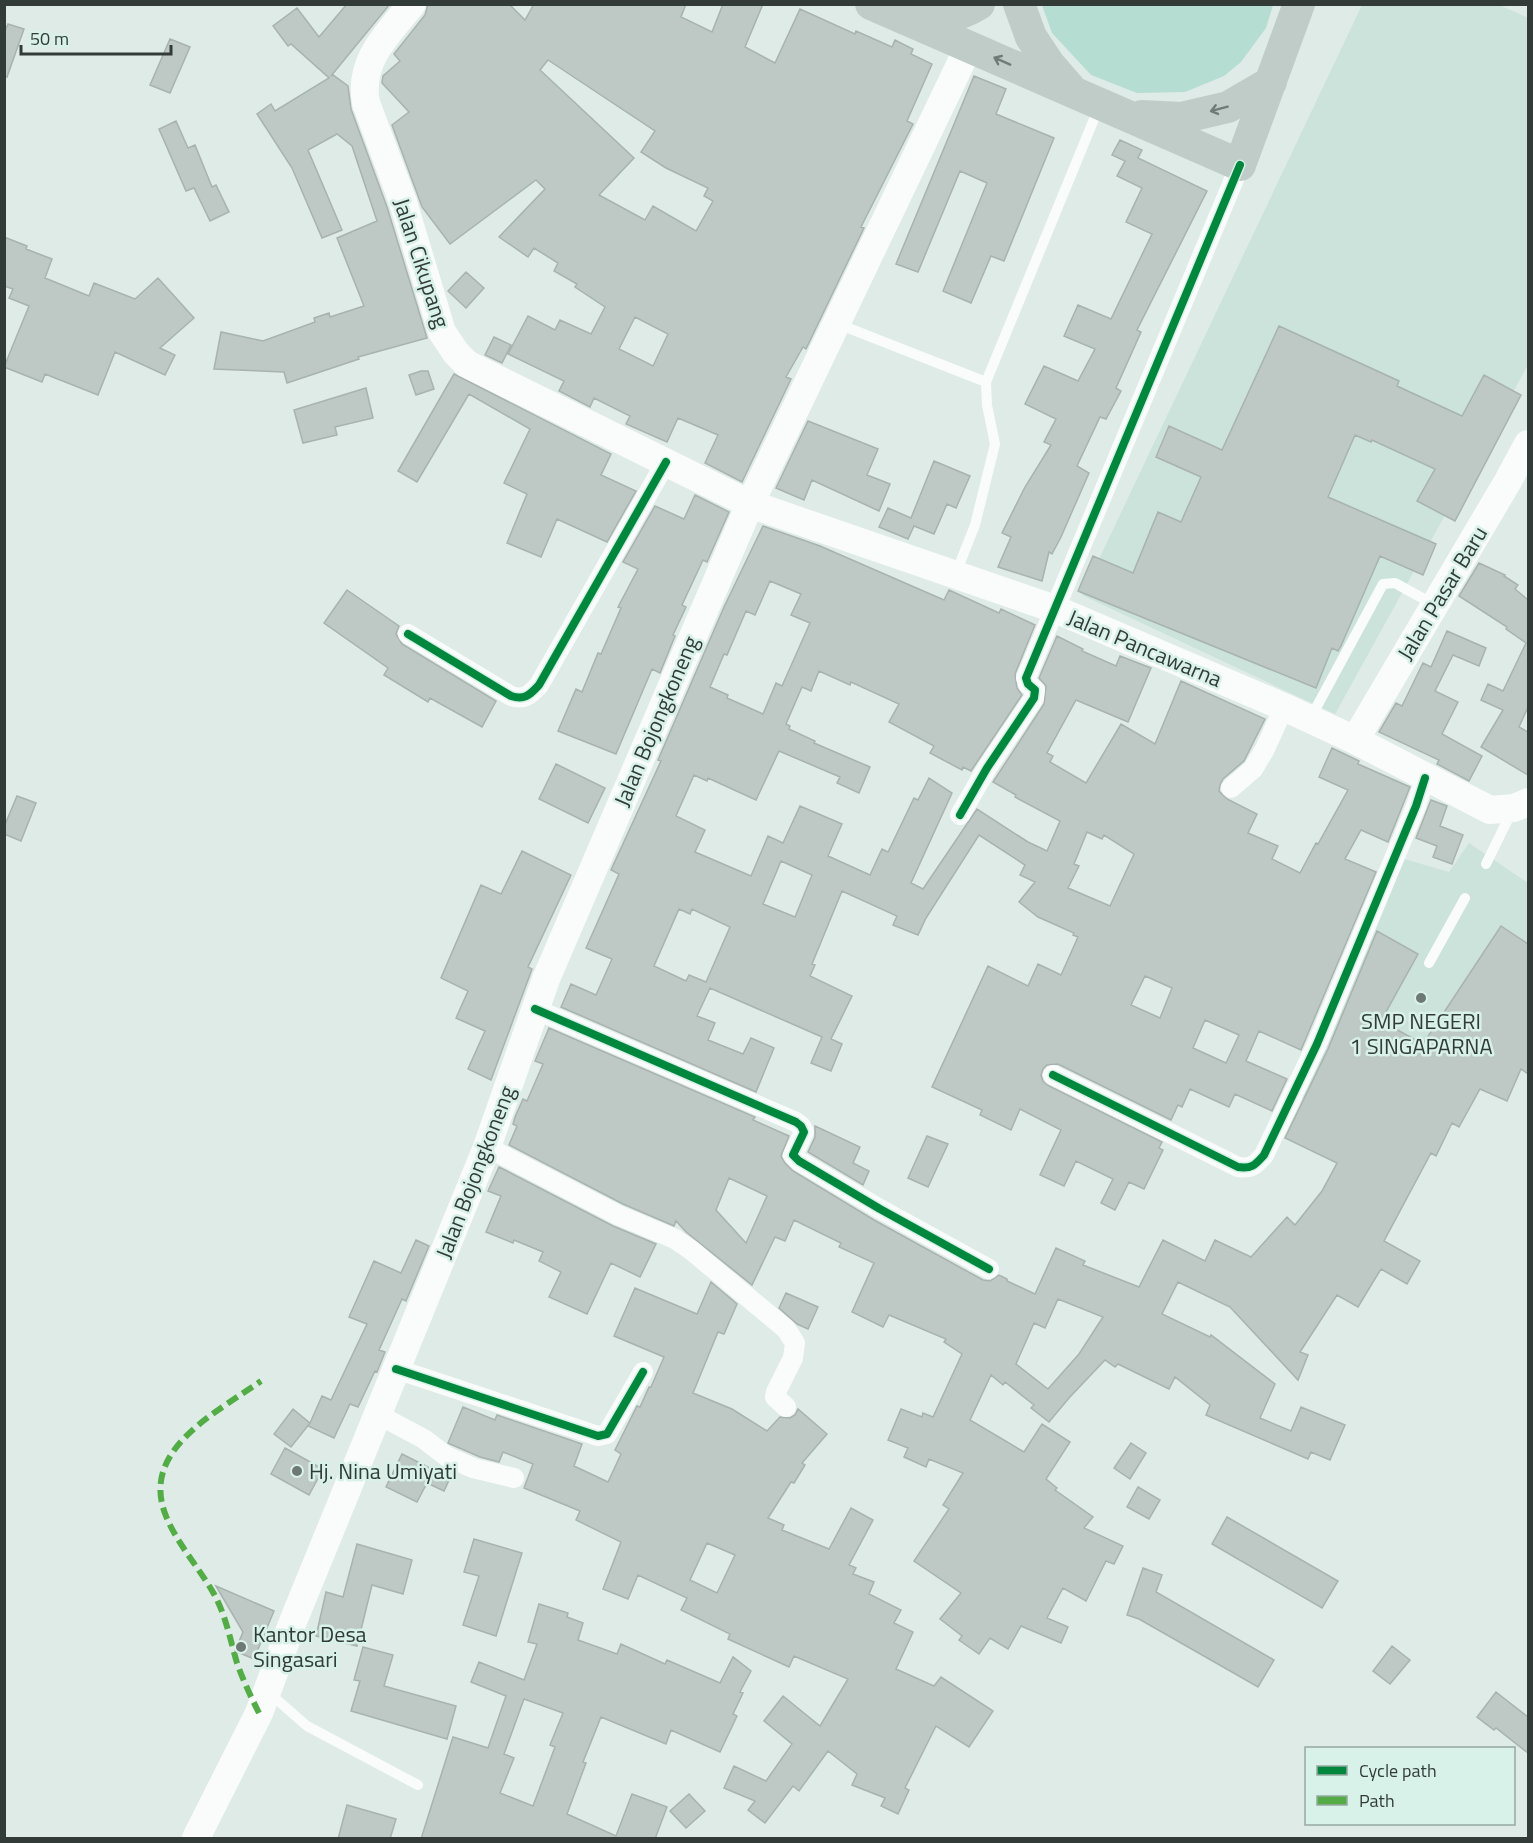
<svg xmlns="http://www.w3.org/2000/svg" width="1533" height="1843" font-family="'Titillium Web',sans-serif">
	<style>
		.built { fill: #cbe3db }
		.green { fill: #b6ddd2 }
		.building { fill: #bec8c5; stroke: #a8b3af; stroke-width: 1.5; fill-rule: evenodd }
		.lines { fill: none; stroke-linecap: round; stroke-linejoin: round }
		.lane { stroke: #fafcfb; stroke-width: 10 }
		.street { stroke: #fafcfb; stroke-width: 20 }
		.secondary { stroke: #fafcfb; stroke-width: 28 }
		.primary { stroke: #bfccc8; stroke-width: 32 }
		.quiet { stroke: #54ac46; stroke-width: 6; stroke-dasharray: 12 6; stroke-linecap: butt }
		.cycleway-casing { stroke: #d8f1e9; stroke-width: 11 }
		.cycleway { stroke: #00873e; stroke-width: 8 }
		.oneway { stroke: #717c79 }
		.poi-dot { fill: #6e7975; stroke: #d8f1e9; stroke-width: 2 }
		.labels { text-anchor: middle; stroke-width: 5; stroke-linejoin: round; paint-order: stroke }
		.street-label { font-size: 22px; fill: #323b38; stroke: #d8f1e9 }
		.poi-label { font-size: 22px; fill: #323b38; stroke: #d8f1e9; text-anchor: start }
	</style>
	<rect width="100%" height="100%" fill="#deebe7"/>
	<path class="built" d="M1362 5H1499L1528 18V365L1335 714 1082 595Z
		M1469 843 1528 883V959L1526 957 1403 1152 1294 1094 1401 858 1449 872Z"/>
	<path class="green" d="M1042 5H1273L1266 28 1241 62 1224 76 1185 92 1137 93 1091 75 1052 33Z"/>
	<path class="building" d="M347 4H390L331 76 333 75 348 86 351 109 387 207 427 338 358 357 359 359 287 383 284 372 214 369 221 332 263 341 315 322 314 318 329 313 330 317 364 306 337 238 377 221 352 146 337 134 308 150 342 230 322 238 292 168 257 114 271 104 275 111 329 78 291 44 288 46 273 26 297 8 319 37Z
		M428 4H509L525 20 534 4H686L681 17 712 32 723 4H763L745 47 775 63 800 9 855 34 856 31 892 47 895 40 913 49 911 54 932 64 907 121 913 124 861 227 864 228 806 349 803 347 786 377 791 379 742 482 705 463 718 435 678 418 667 442 626 424 630 416 594 398 590 407 559 391 564 381 508 354 528 316 555 330 560 320 591 334 605 307 575 287 577 284 554 271 558 263 534 248 528 257 499 237 545 189 536 180 450 244 422 207 392 125 409 112 382 83 383 76 400 61 394 54 425 15ZM548 60 655 131 641 152 666 168 708 188 704 196 713 201 696 231 653 206 645 220 599 195 634 158 540 70ZM635 317 668 334 653 366 619 349Z
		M8 24 24 29 7 77 4 76V33Z
		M170 39 190 47 170 93 150 85Z
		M974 76 1006 89 996 114 1054 138 1004 261 991 256 971 303 943 291 987 183 960 171 918 272 896 264Z
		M176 121 188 148 195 145 212 187 216 185 229 212 210 221 194 188 186 191 159 129Z
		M1120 140 1142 150 1138 158 1207 191 1137 330 1141 332 1116 388 1121 391 1106 419 1100 417 1077 466 1089 473 1061 537 1052 554 1049 552 1042 581 998 567 1011 537 1002 533 1025 487 1051 445 1044 442 1056 419 1025 404 1044 366 1078 381 1095 349 1064 336 1078 305 1111 319 1152 234 1126 222 1142 188 1117 176 1125 161 1112 155Z
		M4 237 27 246 26 249 52 259 45 278 89 296 94 283 135 299 158 278 194 318 160 348 175 355 165 375 115 352 98 395 45 374 42 382 4 367 29 306 9 298 13 289 4 286Z
		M466 272 484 288 466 308 448 291Z
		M1279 326 1399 381 1397 386 1462 416 1484 375 1521 395 1455 521 1417 501 1435 469 1372 440 1371 442 1355 435 1328 497 1436 544 1423 575 1380 556 1341 646 1338 651 1332 648 1316 688 1078 591 1093 556 1133 573 1158 512 1181 522 1201 477 1156 457 1169 426 1222 450Z
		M494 337 511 345 502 363 485 355Z
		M421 371H428L434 389 416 395 409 375Z
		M454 374 611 454 601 475 636 491 607 542 557 519 541 557 507 543 527 494 504 483 530 429 469 394 417 482 398 471Z
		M366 388 373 418 335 427 337 435 303 443 294 410Z
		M808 421 878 449 867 475 890 484 879 511 812 480 804 500 776 488Z
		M934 461 970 476 956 508 947 504 934 534 914 526 908 539 879 527 888 508 911 518Z
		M695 495 729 512 707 562 703 560 682 605 686 607 673 635 675 636 660 673 652 669 616 754 558 731 576 689 582 692 598 653 601 654 621 608 618 607 638 569 623 562 655 506 684 519Z
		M763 526 820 546 944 600 949 590 999 613 1001 609 1035 625 1015 674 1017 688 1022 695 971 771 963 767 962 770 930 753 934 746 889 722 899 704 851 682 850 685 819 671 811 691 802 687 786 724 790 726 789 729 815 741 814 743 870 767 859 793 837 783 840 777 779 751 756 800 708 778 707 781 694 775 676 816 705 830 695 852 751 876 768 836 783 843 800 806 842 824 828 856 870 875 882 849 888 852 914 798 918 800 929 778 952 793 911 883 923 889 977 809 1028 842 1047 851 1060 821 1015 797 1016 795 993 782 1044 704 1046 686 1039 678 1057 636 1083 649 1082 651 1116 666 1120 656 1151 668 1128 722 1076 700 1047 753 1053 756 1050 762 1086 783 1121 724 1155 744 1181 681 1265 719 1244 761 1223 779 1220 785 1219 791 1227 799 1257 814 1248 833 1278 846 1272 859 1300 873 1316 843 1318 844 1348 790 1319 777 1332 748 1359 761 1358 764 1410 787 1388 842 1361 830 1345 859 1376 872 1301 1050 1259 1031 1246 1061 1287 1079 1272 1111 1235 1094 1229 1107 1190 1089 1182 1107 1178 1105 1171 1120 1058 1064 1047 1065 1043 1069 1041 1075 1043 1081 1047 1085 1162 1142 1159 1148 1163 1150 1144 1189 1129 1182 1115 1210 1101 1203 1113 1179 1076 1161 1064 1186 1040 1175 1061 1130 1020 1109 1011 1130 980 1115 982 1110 932 1087 988 966 1028 986 1038 964 1061 975 1078 937 1073 935 1074 933 1038 917 1019 902 1035 882 1020 875 1025 865 979 835 926 918 918 935 893 925 897 916 842 891 812 964 815 965 810 976 852 996 831 1039 842 1044 831 1071 811 1063 822 1037 710 988 697 1016 715 1023 708 1040 743 1054 751 1038 774 1048 756 1092 561 1007 571 984 596 995 612 959 586 948 619 874 611 870 661 761 658 760 724 607ZM770 581 801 594 791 615 810 623 782 686 776 683 763 714 727 698 728 695 710 687 724 654 727 655 746 611 755 615ZM1087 832 1102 839 1104 835 1134 854 1110 906 1068 888 1079 866 1074 864ZM781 861 812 875 795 917 763 904ZM679 909 690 914 692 909 730 927 706 982 689 975 686 981 654 966ZM1145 976 1172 988 1160 1018 1131 1005ZM1205 1020 1239 1035 1226 1063 1193 1048Z
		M1479 563 1505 575 1504 576 1518 585 1515 589 1528 600V707L1519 727 1528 732V775L1481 747 1503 710 1481 700 1488 684 1503 691 1526 643 1506 629 1507 627 1459 596Z
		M347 590 399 626 396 634 402 644 496 701 482 727 430 698 428 702 384 675 388 668 324 623Z
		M1447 631 1486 648 1479 666 1453 655 1435 691 1458 702 1442 734 1482 756 1469 781 1437 764 1439 760 1379 732 1396 703 1402 706 1423 663 1431 667Z
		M556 764 605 788 588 823 539 799Z
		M17 796 36 803 21 841 4 834V827Z
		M1431 800 1447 806 1440 826 1463 835 1452 864 1433 857 1437 846 1416 838Z
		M522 851 571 875 528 967 532 969 491 1080 468 1069 485 1031 456 1018 468 991 441 978 481 885 501 894Z
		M1501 926 1528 944V1074L1521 1069 1507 1101 1480 1089 1459 1127 1452 1123 1436 1156 1431 1153 1384 1241 1420 1261 1407 1284 1381 1269 1358 1307 1337 1295 1300 1352 1308 1355 1298 1380 1230 1307 1178 1282 1162 1314 1210 1337 1211 1335 1275 1384 1260 1418 1291 1431 1301 1407 1345 1425 1330 1460 1311 1452 1308 1459 1206 1415 1210 1405 1175 1377 1169 1389 1118 1364 1115 1367 1105 1360 1069 1398 1049 1422 1031 1408 1034 1405 1005 1382 1003 1385 991 1375 970 1420 1024 1452 1042 1424 1070 1442 1046 1479 1057 1488 1055 1490 1093 1517 1084 1528 1123 1546 1114 1564 1106 1561 1086 1601 1063 1588 1047 1618 1068 1627 1061 1643 1021 1626 1008 1649 990 1638 979 1654 959 1640 962 1636 940 1619 961 1593 914 1561 949 1509 943 1505 963 1473 929 1459 926 1467 904 1457 908 1448 888 1440 901 1409 922 1417 923 1413 933 1417 962 1354 944 1342 946 1339 889 1315 883 1327 852 1312 874 1263 839 1247 841 1243 794 1220 785 1241 775 1237 752 1285 686 1232 676 1221 674 1226 623 1204 509 1145 517 1126 513 1124 515 1117 523 1099 527 1101 543 1064 535 1061 549 1028 755 1117 753 1120 789 1136 781 1156 785 1163 793 1171 874 1220 983 1280 990 1281 999 1275 1007 1279V1281L1035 1294 1056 1248 1085 1261 1083 1265 1139 1287 1163 1240 1205 1261 1215 1240 1251 1257 1287 1217 1295 1225 1322 1191 1337 1163 1285 1138 1328 1049 1377 931 1418 954 1381 1021 1423 1044ZM729 1178 767 1196 746 1243 716 1210ZM1058 1299 1103 1317 1079 1354 1048 1389 1016 1364 1034 1323 1045 1328Z
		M815 1126 860 1147 853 1163 869 1171 863 1185 808 1152 815 1137Z
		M927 1136 948 1144 928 1187 908 1178Z
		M499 1167 613 1226 656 1244 640 1277 611 1263 587 1314 549 1297 561 1272 539 1261 543 1252 514 1240 513 1243 486 1232 501 1196 488 1191Z
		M416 1240 429 1246 406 1301 402 1299 379 1350 385 1352 377 1372 375 1371 358 1407 350 1404 334 1438 308 1426 310 1423 291 1447 274 1434 293 1409 310 1423 322 1396 331 1400 367 1324 349 1317 374 1261 401 1273Z
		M711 1282 737 1304 724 1334 718 1332 693 1393 732 1409 767 1431 780 1417 790 1418 795 1415 798 1409 827 1434 802 1463 805 1465 794 1483 791 1482 768 1518 784 1525 782 1530 829 1549 851 1508 873 1520 849 1565 856 1568 853 1574 874 1582 869 1594 901 1610 894 1623 913 1632 896 1669 934 1686 941 1677 993 1711 969 1747 936 1726 905 1788 909 1790 898 1814 881 1806 885 1798 852 1785 857 1774 828 1751 799 1791 793 1786 765 1823 748 1810 755 1801 724 1788 734 1766 766 1781 792 1744 764 1721 783 1696 820 1726 848 1679 794 1656 789 1667 728 1639 730 1634 681 1610 687 1598 638 1575 628 1599 603 1589 621 1542 576 1520 580 1511 524 1488 533 1464 503 1452 499 1462 480 1457 448 1443 463 1407 495 1420 497 1415 582 1444 574 1466 608 1482 621 1454 615 1450 637 1406 640 1407 649 1387H651L664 1357 614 1336 635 1288 697 1314ZM707 1543 735 1555 717 1593 690 1580Z
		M786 1293 818 1307 808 1329 797 1324 779 1308Z
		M1131 1443 1146 1453 1130 1479 1114 1468Z
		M285 1448 323 1469 309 1495 271 1474Z
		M402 1454 450 1478 444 1491 427 1483 417 1502 386 1487Z
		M1138 1487 1160 1500 1149 1519 1127 1507Z
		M1227 1517 1338 1581 1322 1608 1212 1544Z
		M474 1539 522 1553 496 1636 463 1625 479 1576 464 1572Z
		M357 1544 412 1560 403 1594 372 1585 357 1646 316 1636 326 1592 343 1597Z
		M1143 1568 1162 1575 1156 1592 1274 1660 1258 1687 1139 1619 1127 1615Z
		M216 1586 274 1611 254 1659 235 1651 243 1632Z
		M539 1604 568 1613 567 1617 583 1623 578 1640 617 1654 621 1644 665 1664 667 1660 720 1683 733 1657 751 1671 740 1692 743 1693 733 1714 737 1716 720 1752 671 1730 666 1744 601 1717 583 1762 586 1763 567 1814 616 1836 632 1794 667 1807 655 1839H421L453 1737 488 1748 506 1696 471 1682 479 1662 524 1680 537 1644 528 1642ZM524 1699 563 1713 550 1745 555 1747 533 1806 500 1793 514 1758 504 1754Z
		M1392 1646 1410 1660 1390 1684 1373 1671Z
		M363 1647 393 1655 384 1686 456 1706 447 1739 351 1711 360 1681 354 1680Z
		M1496 1692 1528 1717V1753L1496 1728 1494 1730 1477 1717Z
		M689 1794 705 1811 686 1828 670 1811Z
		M347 1805 396 1819 390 1839H338Z"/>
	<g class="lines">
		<path class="lane" d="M838 324 986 382
			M956 573 975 525 995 444 987 405 986 382 1099 107
			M1310 719 1383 584 1395 583 1433 604
			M1486 864 1512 811
			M1429 963 1465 898
			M268 1692 307 1726 418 1785"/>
		<path class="street" d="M408 634 511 696C524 700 529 696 539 685L666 462
			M1231 788 1253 769 1265 749 1284 707
			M960 815 987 768 1034 698 1035 690 1028 684 1026 678 1240 165
			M535 1009 796 1122 801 1126 804 1132 793 1155 799 1161 880 1209 989 1269
			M1053 1075 1238 1167C1252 1169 1255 1165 1264 1155L1317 1044 1416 806 1425 778
			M487 1147 618 1215 675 1239 691 1250 786 1329 795 1343 793 1358 776 1392 775 1397 786 1407
			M396 1369 598 1436 607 1434 643 1372
			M377 1414 424 1439 446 1456 473 1468 514 1478"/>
		<path class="secondary" d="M412 4C387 35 358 61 366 103L403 202 442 332 456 353 467 364 750 504 1055 609 1284 707 1355 740 1490 810 1514 808 1528 802
			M1355 740 1508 481 1528 444
			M196 1838 259 1713 294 1619 487 1147 546 979 750 504 969 46"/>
		<path class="primary" d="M871 4 1240 165 1299 4
			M1019 4 1031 37 1049 64 1069 87
			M911 18C937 19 957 18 979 4
			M1142 116 1181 118 1228 107 1271 82"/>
		<path class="quiet" d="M259 1713C251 1697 243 1680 237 1663 230 1639 226 1616 214 1594 200 1569 176 1542 166 1516 139 1450 216 1413 261 1381"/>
		<g class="cycleway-casing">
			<path id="cycleway" d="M408 634 511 696C524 700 529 696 539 685L666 462
				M960 815 987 768 1034 698 1035 690 1028 684 1026 678 1240 165
				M535 1009 796 1122 801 1126 804 1132 793 1155 799 1161 880 1209 989 1269
				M1053 1075 1238 1167C1252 1169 1255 1165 1264 1155L1317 1044 1416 806 1425 778
				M396 1369 598 1436 607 1434 643 1372"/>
		</g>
		<use href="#cycleway" class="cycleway"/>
	</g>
	<defs><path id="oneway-shaft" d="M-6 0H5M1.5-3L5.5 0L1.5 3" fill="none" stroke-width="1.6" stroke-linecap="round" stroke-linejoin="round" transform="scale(1.5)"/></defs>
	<g class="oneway">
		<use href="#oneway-shaft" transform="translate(1002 61) rotate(-156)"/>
		<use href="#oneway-shaft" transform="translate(1219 109) rotate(165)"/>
	</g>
	<g class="poi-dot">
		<circle cx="1421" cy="998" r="6"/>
		<circle cx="297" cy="1471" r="6"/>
		<circle cx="241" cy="1647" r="6"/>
	</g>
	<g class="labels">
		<g class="street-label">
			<text transform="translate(422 263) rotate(72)" y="8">Jalan Cikupang</text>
			<text transform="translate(1442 593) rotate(-59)" y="8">Jalan Pasar Baru</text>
			<text transform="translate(1145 648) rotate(23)" y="8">Jalan Pancawarna</text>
			<text transform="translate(656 721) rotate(-67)" y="8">Jalan Bojongkoneng</text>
			<text transform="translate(475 1172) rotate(-69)" y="8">Jalan Bojongkoneng</text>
		</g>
		<g class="poi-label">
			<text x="1421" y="1029" text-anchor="middle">SMP NEGERI<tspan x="1421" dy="25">1 SINGAPARNA</tspan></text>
			<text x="309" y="1479">Hj. Nina Umiyati</text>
			<text x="253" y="1642">Kantor Desa<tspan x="253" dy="25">Singasari</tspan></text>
		</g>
	</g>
	<rect width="1533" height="1843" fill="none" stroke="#323b38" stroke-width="12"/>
	<rect x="1305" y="1747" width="210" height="78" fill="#d8f1e9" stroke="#96a8a2" stroke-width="1.5"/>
	<rect x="1317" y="1766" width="30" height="9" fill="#00873e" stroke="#96a8a2" stroke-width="1.5"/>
	<text x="1359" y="1777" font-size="18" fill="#323b38">Cycle path</text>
	<rect x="1317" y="1796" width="30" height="9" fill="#54ac46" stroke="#96a8a2" stroke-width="1.5"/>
	<text x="1359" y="1807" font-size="18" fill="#323b38">Path</text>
	<path d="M21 45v9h150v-9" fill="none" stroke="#323b38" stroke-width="3"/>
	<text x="30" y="45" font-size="18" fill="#323b38" stroke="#d8f1e9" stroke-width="4.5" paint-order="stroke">50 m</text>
</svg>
